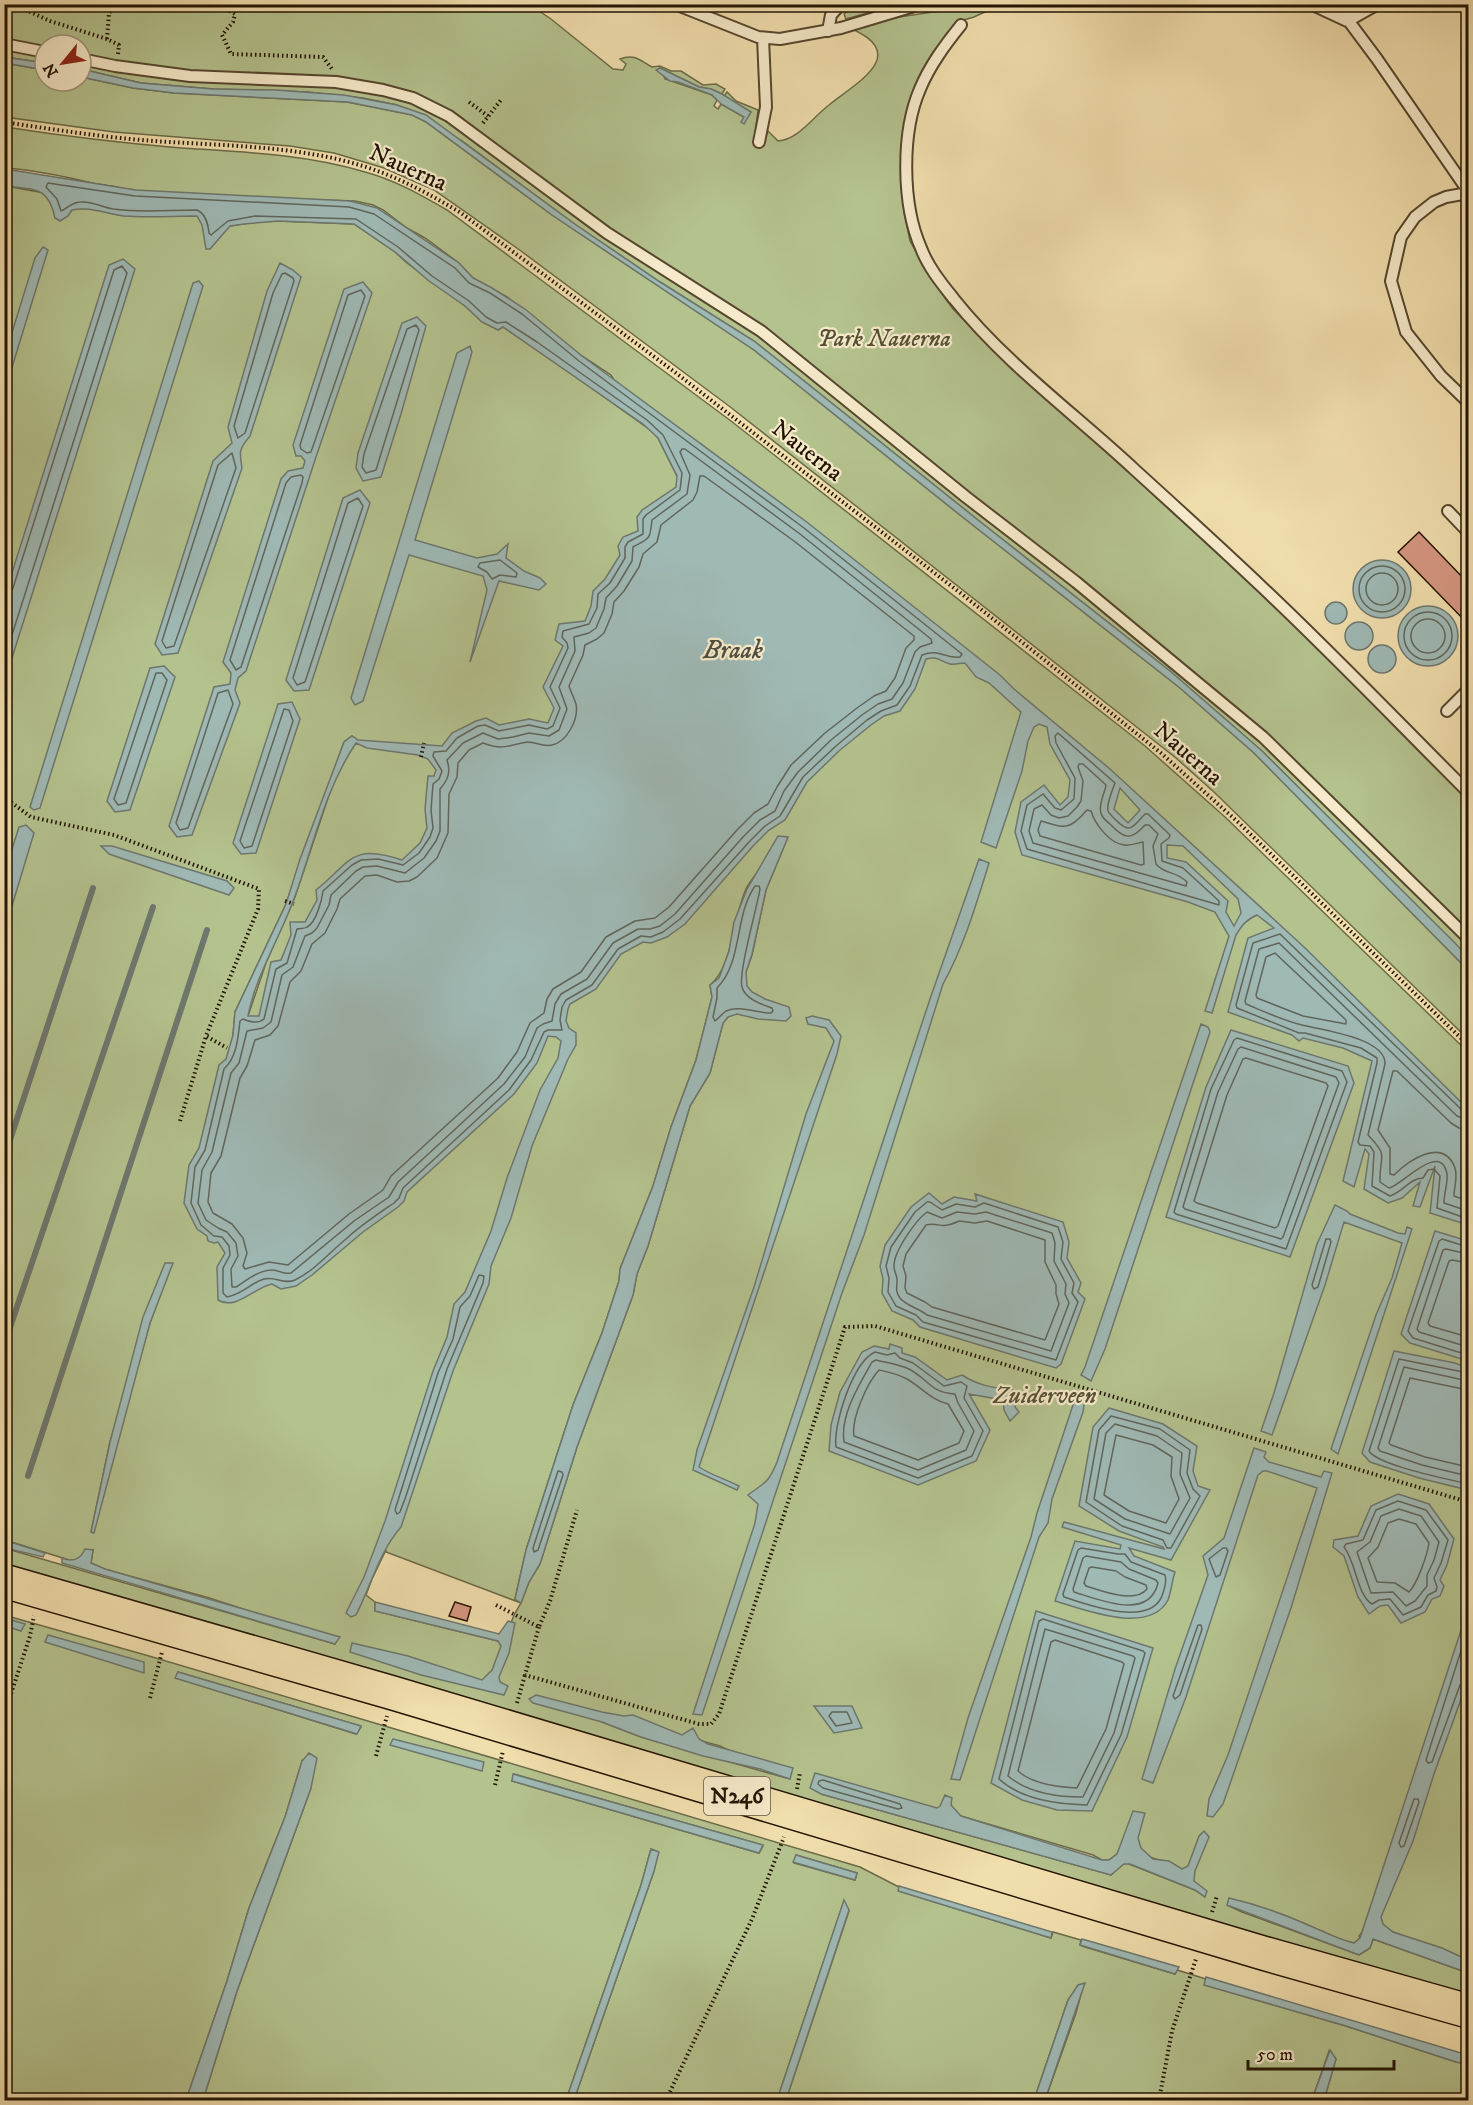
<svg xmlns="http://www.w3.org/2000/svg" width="1473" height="2105" font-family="'IM FELL DW Pica',serif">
<rect width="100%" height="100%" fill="#f1dead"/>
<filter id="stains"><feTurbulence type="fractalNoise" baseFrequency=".00333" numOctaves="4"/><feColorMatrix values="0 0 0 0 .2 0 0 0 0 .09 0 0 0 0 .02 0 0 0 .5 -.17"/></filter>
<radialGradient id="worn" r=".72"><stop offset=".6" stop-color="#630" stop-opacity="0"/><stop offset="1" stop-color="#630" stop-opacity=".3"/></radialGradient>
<path fill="#b4c28e" stroke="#6b6b48" stroke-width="1.5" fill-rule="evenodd" d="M 863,4 L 896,4 L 896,5 L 846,19 L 844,14 L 852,8 Z
M 5,5 L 530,5 L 551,19 L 613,69 L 623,70 L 626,64 L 620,59 C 634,53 641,61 652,67 L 660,66 L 671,71 L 681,71 L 703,85 L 716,84 L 725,89 L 722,94 L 711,89 L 699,87 L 660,68 L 665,79 L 712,95 L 717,100 L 714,106 L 718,109 L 721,104 L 744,117 L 751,112 L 724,96 L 727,92 L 736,101 L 758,110 L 754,143 L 762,146 L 768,131 L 778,141 C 798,140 813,117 829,105 C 856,83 910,55 852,29 L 899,17 L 953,9 L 969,5 L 1000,5 L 974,17 L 957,22 L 946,35 L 921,73 L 913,91 L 907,109 L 903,142 L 904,211 L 910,241 L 930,277 L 953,309 L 986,342 L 1229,564 L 1323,652 L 1468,797 L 1468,957 L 1262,751 L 1170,671 L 983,524 L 754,341 L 660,282 L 576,225 L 462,141 L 397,105 L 363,98 L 308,92 L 213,89 L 141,83 L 81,69 L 81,45 L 45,45 L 45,63 L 5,57 Z
M 4,63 L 45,70 L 45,81 L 81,81 L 81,77 L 133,88 L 174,93 L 347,102 L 413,115 L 426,122 L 552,215 L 754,350 L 960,515 L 1180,688 L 1254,753 L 1468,970 L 1468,1039 L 1215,793 L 1176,758 L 729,406 L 521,251 L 434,190 L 384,168 L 334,153 L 290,146 L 114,132 L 5,117 Z
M 5,127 C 63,136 122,143 181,148 C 242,152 306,154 365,172 C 395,180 421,195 447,210 L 731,421 L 1145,746 L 1225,817 L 1468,1052 L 1468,1962 L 1393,1932 L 1372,1920 L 1359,1936 L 1360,1938 L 1354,1943 L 1340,1940 L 1322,1931 L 1227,1905 L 1242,1912 L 1359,1955 L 1370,1948 L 1373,1939 L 1468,1973 L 1468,2001 L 5,1568 L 4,1548 L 335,1644 L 337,1639 L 206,1597 L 104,1569 L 91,1563 L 93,1550 L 76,1560 L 69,1560 L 5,1540 L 5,186 L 175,216 L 197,216 L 230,226 L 255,222 L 278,221 L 354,224 L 395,252 L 407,263 L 465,306 L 482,322 L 498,330 L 503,327 L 534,347 L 653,432 L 658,438 L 677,476 L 709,451 L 701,444 L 684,437 L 614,380 L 611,375 L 582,356 L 507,297 L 473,278 L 459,263 L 425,238 L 407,228 L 383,210 L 373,205 L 355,201 L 131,194 C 121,185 105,186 92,183 C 63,176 34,170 5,168 ZM 352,736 L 364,745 L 356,742 L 335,777 L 295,897 L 266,963 L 248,1016 L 233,1035 L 235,1012 L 286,904 L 344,742 ZM 788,837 L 766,890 L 752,955 L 746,972 L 728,1017 L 723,1023 L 710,1073 L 690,1106 L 648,1246 L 637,1274 L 633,1295 L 577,1447 L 540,1564 L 529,1582 L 521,1603 L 515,1599 L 526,1550 L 573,1405 L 602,1333 L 619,1281 L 620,1269 L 653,1186 L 671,1127 L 696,1060 L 712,997 L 710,985 C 734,966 732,916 747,887 C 758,869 774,853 788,837 ZM 165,1264 L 172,1264 L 150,1323 L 91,1532 L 110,1442 ZM 386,1550 L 386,1552 L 521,1603 L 514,1615 L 502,1646 L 498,1641 L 375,1611 L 375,1602 L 366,1595 L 372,1579 ZM 573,1706 L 720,1746 L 790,1779 L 641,1737 L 602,1722 ZM 821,1794 L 961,1816 L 1093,1855 L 1102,1860 L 1109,1860 L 1117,1854 L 1122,1844 C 1133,1849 1149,1859 1161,1860 L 1205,1897 L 1195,1890 L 1129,1864 L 1124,1863 L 1111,1875 Z
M 4,1615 L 149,1656 L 860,1867 L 899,1887 L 899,1891 L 1051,1938 L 1053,1932 L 1081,1940 L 1080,1945 L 1085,1947 L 1175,1974 L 1177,1970 L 1206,1979 L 1205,1985 L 1346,2026 L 1456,2062 L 1468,2064 L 1468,2100 L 1324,2100 L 1336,2059 L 1329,2051 L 1312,2100 L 1045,2100 L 1076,2013 L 1084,1983 L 1068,2000 L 1034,2100 L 786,2100 L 849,1911 L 844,1901 L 777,2100 L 574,2100 L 654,1871 L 658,1852 L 651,1849 L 641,1885 L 566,2100 L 203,2100 L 237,1991 L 311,1788 L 302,1761 L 285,1817 L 249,1908 L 227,1981 L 186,2100 L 5,2100 ZM 178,1672 L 360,1726 L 361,1727 L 356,1734 L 176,1678 ZM 514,1774 L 762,1845 L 763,1846 L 759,1853 L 512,1781 ZM 796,1855 L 857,1873 L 855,1880 L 794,1863 Z"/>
<path fill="#9fb9b5" stroke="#6d776e" stroke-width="1.5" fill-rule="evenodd" d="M 4,57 L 45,63 L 45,70 L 5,63 Z
M 660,68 L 699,87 L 711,89 L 722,94 L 751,112 L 744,124 L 741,122 L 744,117 L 721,104 L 712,95 L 678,82 L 670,81 L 656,70 Z
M 81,69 L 141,83 L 213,89 L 276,90 L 344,95 L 397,105 L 426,115 L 576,225 L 660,282 L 754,341 L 983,524 L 1170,671 L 1262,751 L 1454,942 L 1468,957 L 1468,970 L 1254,753 L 1180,688 L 960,515 L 754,350 L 552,215 L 426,122 L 412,115 L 348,102 L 174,93 L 133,88 L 81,77 Z
M 5,169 L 136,190 L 350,201 L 377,208 L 459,263 L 473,278 L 492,288 L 525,309 L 582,356 L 808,523 L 1000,675 L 1014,689 L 1110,769 L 1304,947 L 1468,1109 L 1468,1225 L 1430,1213 L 1435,1166 L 1420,1207 L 1413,1206 L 1420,1182 L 1402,1198 L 1388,1203 L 1364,1189 L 1369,1154 L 1365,1149 L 1354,1187 L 1343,1181 L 1372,1061 L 1343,1048 L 1303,1038 L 1299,1041 L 1292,1035 L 1228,1012 L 1248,938 L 1274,928 L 1257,915 C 1246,920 1242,925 1236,935 L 1212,1013 L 1205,1011 L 1229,936 L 1215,912 L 1188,902 L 1022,855 L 1015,832 L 1021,802 L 1044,785 L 1060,805 L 1068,797 L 1070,780 L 1050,744 L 1047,727 L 1039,724 L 1034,727 L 1028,741 L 1022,771 L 996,848 L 981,842 L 1021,712 L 989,683 L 976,677 L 965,663 C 961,663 954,665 950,664 C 939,661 939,656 926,659 L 915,689 L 900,711 L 884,716 L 871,725 L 840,750 L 807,782 L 785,820 L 769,830 L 753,846 L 685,924 L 667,937 L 651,943 L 643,942 L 621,954 L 596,989 L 570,1004 L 568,1009 L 566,1021 L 569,1028 L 576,1033 L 576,1045 L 568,1059 L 532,1146 L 511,1218 L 491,1266 L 489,1284 L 453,1371 L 401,1527 C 379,1552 371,1586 356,1615 L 351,1617 L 346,1613 L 364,1577 L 385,1521 L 433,1371 L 447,1337 L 454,1304 L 465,1292 L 491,1231 L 507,1178 L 540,1090 L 558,1058 L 561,1041 L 556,1037 L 548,1036 L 537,1063 L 514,1094 L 407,1192 L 404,1201 L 398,1207 L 363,1232 L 312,1275 L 296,1286 L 281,1289 L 272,1284 C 255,1287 236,1311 218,1300 L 217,1267 L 225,1253 L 218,1242 L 214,1243 L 208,1241 L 207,1236 L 197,1229 L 184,1203 L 189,1165 L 199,1148 L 219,1065 L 226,1059 L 233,1035 L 235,1012 L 286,904 L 300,859 L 344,742 L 352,736 L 358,740 L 442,746 L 452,733 L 476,721 L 486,718 L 499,725 L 529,719 L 548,723 L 554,708 L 543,687 L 563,646 L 555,640 L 559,624 L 585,621 L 591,606 L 593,591 L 605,579 L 620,555 L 618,546 L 623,537 L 638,531 L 637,517 L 642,510 L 676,487 L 677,476 L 658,438 L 643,424 L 503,327 L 498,330 L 482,322 L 465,306 L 429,281 L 395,252 L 354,224 L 278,221 L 244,224 L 230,226 L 210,249 L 206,249 L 202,225 L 197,216 C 173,216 148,218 124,216 C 106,214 90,206 72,210 L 68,216 L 60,221 L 55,218 C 48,185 34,190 5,186 ZM 356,743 L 367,748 L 418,755 L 428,759 L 436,770 L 434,776 L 428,776 L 425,809 L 427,828 L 420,843 L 402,860 C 351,843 352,861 316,890 L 317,900 L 305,922 L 290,922 L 291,935 L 281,960 L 271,962 L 259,1016 L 248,1016 C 256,974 281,936 295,896 C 314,844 325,789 356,743 ZM 1120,788 L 1140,810 L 1128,823 L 1114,809 ZM 1167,845 L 1183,846 L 1238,899 L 1241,913 L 1234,926 L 1226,912 L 1228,901 L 1186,862 L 1167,858 Z
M 43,247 L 48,250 L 5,390 L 5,355 L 35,258 Z
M 123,259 L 135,269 L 5,680 L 5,595 L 109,265 Z
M 280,263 L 293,270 L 301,277 L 250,436 C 239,449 239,451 242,468 L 178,653 L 162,655 L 155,644 L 213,461 L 232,443 L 228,427 L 267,291 Z
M 199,281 L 203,286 L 40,808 L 34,810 L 30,807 L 193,283 Z
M 363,282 L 372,293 L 317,454 L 246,671 L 238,678 L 235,690 L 240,703 L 192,835 L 177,837 L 169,826 L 214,687 L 230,684 L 231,673 L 223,662 L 281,479 L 288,471 L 303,468 L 305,461 L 301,456 L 296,456 L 293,445 L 344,289 Z
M 417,317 L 426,326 L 401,414 L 381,477 L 363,481 L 356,468 L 358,453 L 402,323 Z
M 470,346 L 472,352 L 470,359 L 415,540 L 477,558 L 497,554 L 508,544 L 506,558 L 524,571 L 540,578 L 546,584 L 539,590 L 499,581 L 470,662 L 487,590 L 483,576 L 409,555 L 363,701 L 355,705 L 351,698 L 457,353 Z
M 360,490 L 370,503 L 309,690 L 294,691 L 286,680 L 343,498 Z
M1353 589a29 29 0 1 1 58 0a29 29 0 1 1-58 0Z
M1325 613a11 11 0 1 1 22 0a11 11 0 1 1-22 0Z
M1398 636a30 30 0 1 1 60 0a30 30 0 1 1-60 0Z
M1345 636a14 14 0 1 1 28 0a14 14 0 1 1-28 0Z
M1368 659a14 14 0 1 1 28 0a14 14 0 1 1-28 0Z
M 164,666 L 175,677 L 130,810 L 115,812 L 107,801 L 150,668 Z
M 292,702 L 300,719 L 256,853 L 241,854 L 233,843 L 278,704 Z
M 26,825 L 34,833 L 5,929 L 5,871 L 19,827 Z
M 778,836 L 788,837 L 766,890 L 752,954 L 746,972 L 747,986 L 752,992 L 765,999 L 789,1007 L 791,1016 L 786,1021 L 758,1019 L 737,1014 L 728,1017 L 723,1023 L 710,1073 L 690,1106 L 648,1246 L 637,1274 L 633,1295 L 577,1447 L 540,1564 L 529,1582 L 521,1603 L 515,1599 L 526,1550 L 573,1405 L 602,1333 L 619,1281 L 620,1269 L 653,1186 L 671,1127 L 696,1060 L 712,997 L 710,985 L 719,978 L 729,951 L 734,922 L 747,889 Z
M 101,846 L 112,846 L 227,881 L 234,888 L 229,895 L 109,854 Z
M 979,859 L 989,863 C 976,905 964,946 943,984 L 864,1235 L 842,1293 L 702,1715 L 693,1714 L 755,1523 L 758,1504 L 748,1495 C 765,1482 768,1484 777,1462 L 930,999 Z
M 812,1016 L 829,1020 L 841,1036 L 837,1054 L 699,1467 C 711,1475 725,1479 739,1486 L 737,1490 L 693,1470 L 697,1450 L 754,1287 L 806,1114 L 834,1041 L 826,1028 L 808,1024 L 806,1018 Z
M 1201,1024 L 1208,1027 L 1210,1032 L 1105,1349 L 1091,1381 L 1081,1375 L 1085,1367 Z
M 1231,1030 L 1348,1066 L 1354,1083 L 1290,1257 L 1166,1217 L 1206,1087 Z
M 929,1193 L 942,1204 L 954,1197 L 977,1201 L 975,1194 L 1063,1222 L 1069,1242 L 1067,1258 L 1081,1283 L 1078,1292 L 1085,1299 L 1061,1364 L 1056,1368 L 920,1327 L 913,1320 L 892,1311 L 882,1293 L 883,1279 L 880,1266 L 885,1245 L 911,1207 Z
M 1335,1205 L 1347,1211 L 1350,1214 L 1398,1233 L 1405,1234 L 1407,1227 L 1412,1229 L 1338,1454 L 1331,1449 L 1376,1315 L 1392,1278 L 1402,1243 L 1344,1222 L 1325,1285 L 1272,1435 L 1261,1431 L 1274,1393 L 1317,1244 Z
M 1435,1231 L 1468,1241 L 1468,1361 L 1410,1343 L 1401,1334 Z
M 165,1263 L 173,1263 L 150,1323 L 94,1533 L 91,1532 L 110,1442 L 143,1317 Z
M 890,1344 L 902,1348 L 902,1353 L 915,1357 L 947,1380 L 962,1375 C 976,1384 995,1390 1011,1388 L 1018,1400 L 1015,1407 L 1019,1412 L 1010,1421 L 1004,1410 L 1003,1400 L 969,1394 L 990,1430 L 976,1461 L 918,1485 L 829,1451 L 831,1425 L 840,1392 L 862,1352 L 874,1346 L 889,1349 Z
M 1394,1351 L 1455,1363 L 1468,1368 L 1468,1490 L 1419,1478 L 1370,1462 L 1362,1453 Z
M 1076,1396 L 1085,1399 L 1083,1412 L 1052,1499 L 1048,1523 L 1039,1537 L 960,1780 L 951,1779 L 968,1718 L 1031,1537 L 1037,1513 Z
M 1109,1408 L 1163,1424 L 1197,1446 L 1193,1471 L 1198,1486 L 1210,1490 L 1171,1560 L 1129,1548 L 1134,1556 L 1175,1572 C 1172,1581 1171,1592 1168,1600 C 1149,1636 1083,1609 1055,1601 L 1075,1541 L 1120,1549 L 1121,1545 L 1062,1527 L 1064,1522 L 1164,1549 L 1163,1547 L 1119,1531 L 1079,1506 L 1093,1427 Z
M 1254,1448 L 1266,1452 L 1264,1457 L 1269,1462 L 1321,1477 L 1324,1471 L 1332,1473 L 1291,1608 L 1223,1804 L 1213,1817 L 1207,1816 L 1209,1799 L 1228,1755 L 1317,1488 L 1267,1471 L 1263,1471 L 1258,1475 L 1186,1697 L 1153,1783 L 1142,1779 L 1175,1669 L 1208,1575 L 1203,1556 L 1224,1538 Z
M 1398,1494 L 1429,1504 L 1454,1539 L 1447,1565 L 1440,1580 L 1444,1586 L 1440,1596 L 1432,1599 L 1425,1612 L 1401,1623 L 1388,1605 L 1380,1606 L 1369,1614 L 1358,1597 L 1344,1556 L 1333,1547 L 1334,1540 L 1358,1536 L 1371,1506 Z
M 4,1540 L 45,1553 L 43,1557 L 5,1548 Z
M 85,1549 L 93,1550 L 91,1563 L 105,1569 L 340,1637 L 335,1644 L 62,1563 L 62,1558 C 73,1562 80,1560 85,1549 Z
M 375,1602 L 499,1634 L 508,1621 L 515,1623 L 509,1653 L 499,1677 L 500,1682 L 508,1686 L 504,1695 L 421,1675 L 350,1652 L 352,1643 L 408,1656 L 482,1680 L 492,1670 L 501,1646 L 498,1641 L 375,1611 Z
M 1468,1609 L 1468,1680 L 1434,1774 L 1413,1841 L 1381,1917 L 1383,1924 L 1393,1932 L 1442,1948 L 1468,1960 L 1468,1973 L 1373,1939 L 1370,1948 L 1359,1955 L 1227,1905 L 1229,1898 C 1255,1904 1281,1913 1306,1924 C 1322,1931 1337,1939 1354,1943 L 1360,1938 Z
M 1036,1611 L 1153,1648 L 1127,1737 L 1092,1811 L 1057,1810 L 1022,1800 L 991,1783 Z
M 5,1618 L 25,1624 L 21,1631 L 5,1626 Z
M 48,1635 L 144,1662 L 144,1673 L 45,1642 Z
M 178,1672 L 361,1726 L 357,1734 L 175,1678 Z
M 536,1695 L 602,1712 L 624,1716 L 633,1715 L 682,1735 L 693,1728 L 699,1739 L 708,1744 L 793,1768 L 790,1779 L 760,1769 L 703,1756 L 641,1737 L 602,1722 L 533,1703 L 529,1699 Z
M 814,1706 L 852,1706 L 862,1728 L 834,1733 Z
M 393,1739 L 484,1762 L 482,1771 L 390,1745 Z
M 309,1753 L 317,1758 L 311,1788 L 237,1991 L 203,2100 L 186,2100 L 227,1981 L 249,1908 L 285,1817 L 302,1761 Z
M 815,1773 L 937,1808 L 940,1806 L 945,1795 L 952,1798 L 951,1805 L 961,1816 L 1102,1860 L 1109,1860 L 1117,1854 L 1133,1811 L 1145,1813 L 1138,1838 L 1141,1848 L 1153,1859 L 1169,1861 L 1182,1869 L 1188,1866 L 1199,1836 L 1204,1831 L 1209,1837 L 1195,1871 L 1194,1881 L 1207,1891 L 1205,1897 L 1195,1890 L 1130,1864 L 1124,1864 L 1111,1875 L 821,1794 L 810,1788 Z
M 513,1774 L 763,1845 L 759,1853 L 512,1781 Z
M 651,1849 L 659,1852 L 654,1871 L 574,2100 L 566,2100 L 641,1885 Z
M 796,1855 L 857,1873 L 855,1880 L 793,1862 Z
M 899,1886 L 1052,1932 L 1051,1938 L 898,1891 Z
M 844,1900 L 849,1910 L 786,2100 L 777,2100 Z
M 1082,1939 L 1179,1967 L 1175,1974 L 1080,1945 Z
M 1206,1977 L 1468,2055 L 1468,2064 L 1456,2062 L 1346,2026 L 1204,1985 Z
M 1085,1983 L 1045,2100 L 1034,2100 L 1068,2000 L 1078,1985 Z
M 1330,2050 L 1336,2059 L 1324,2100 L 1312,2100 Z"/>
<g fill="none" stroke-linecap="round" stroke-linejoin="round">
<path stroke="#60665c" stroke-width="1.5" d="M 48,183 L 135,196 L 349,207 L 374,214 L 455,268 L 469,283 L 490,293 L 522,314 L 579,361 L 804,528 L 962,654 L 960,657 C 945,659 940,648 922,655 L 910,686 L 897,705 L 881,711 L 867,720 L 836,746 L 803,777 L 780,816 L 765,826 L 749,842 L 680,919 L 663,932 L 651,937 L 641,936 L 618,949 L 592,985 L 566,1000 L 562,1007 L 560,1020 L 562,1030 L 548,1030 L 544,1032 L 531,1060 L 509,1090 L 403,1188 L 399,1198 L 394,1203 C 378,1214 361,1225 346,1239 C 330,1252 314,1271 295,1280 C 283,1285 276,1276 264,1279 C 250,1283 244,1294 227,1297 L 223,1293 L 223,1268 L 230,1255 L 229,1246 L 222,1237 L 214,1236 L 201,1225 L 191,1203 L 195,1167 L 205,1150 L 224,1069 C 237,1057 238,1038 240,1021 L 243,1019 C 249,1022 258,1024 264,1019 L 276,969 L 287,963 L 297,929 C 301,928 304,929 307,927 C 316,923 322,900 323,891 L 352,865 L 361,860 L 378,859 L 403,865 L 419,853 L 430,837 L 433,828 L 431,810 L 433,784 L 439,779 L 442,771 L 433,756 L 434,752 L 446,751 L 457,738 L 478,726 L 485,725 L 499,731 L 529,725 L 547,729 L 553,726 L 560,708 L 550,687 L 568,648 L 567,643 L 562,637 L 563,631 L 589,624 L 597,608 L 598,594 L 610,583 L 625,558 L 625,547 L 628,542 L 643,534 L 643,519 L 646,515 L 680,490 L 682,473 L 663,435 L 647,420 L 537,342 L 506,322 L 497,323 L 486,317 L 469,301 L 432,276 L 398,247 L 356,219 L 255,216 L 228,221 L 211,235 L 209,233 C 208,224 206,214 197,210 C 169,210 140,213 113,209 C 102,207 92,201 81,202 C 72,202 68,208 61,211 L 57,199 L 46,187 Z
M 285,273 L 293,278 L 294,281 L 245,433 L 238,438 L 234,426 L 273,293 L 282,274 Z
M 361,290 L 365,296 L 311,452 L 307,453 L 301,449 L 300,445 L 348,295 Z
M 416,325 L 419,330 L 376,470 L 366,473 L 362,467 L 364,454 L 407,329 Z
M 685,449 L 800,534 L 931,639 L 932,643 L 920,647 L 915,652 L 903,683 L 892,699 L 878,704 L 862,715 L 831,740 L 798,772 L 784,791 L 775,811 L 760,820 L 743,837 L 675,914 L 660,926 L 650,929 L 638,929 L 613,943 L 587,979 L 561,994 L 555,1004 L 552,1021 L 543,1024 L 537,1028 L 525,1057 L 504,1084 L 398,1182 L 389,1197 L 354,1221 L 291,1273 C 283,1275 280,1270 272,1270 C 259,1270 247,1280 236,1287 L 232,1287 L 231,1269 L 238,1256 L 236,1243 L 227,1232 L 218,1228 L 206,1220 L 198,1203 L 202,1170 L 212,1152 L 231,1073 L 239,1063 L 247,1031 L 263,1028 L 271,1022 L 282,975 L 293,967 L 305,936 L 312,933 L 317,928 L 329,905 L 331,895 L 356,871 L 363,867 L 377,866 L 405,873 L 424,858 L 436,841 L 440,831 L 440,789 C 448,780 451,772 447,760 L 463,743 L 483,733 L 498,739 L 513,737 L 529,733 L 549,736 L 559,730 L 567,709 L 559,687 L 575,651 L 574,637 L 589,633 L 596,628 L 604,609 L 606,598 L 617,586 L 632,561 L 633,547 C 650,538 650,540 652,520 L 687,494 L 690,475 L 680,452 L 682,449 Z
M 232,453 L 236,468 L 174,646 L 166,648 L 162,641 L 218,465 Z
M 301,475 L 303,477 L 302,483 L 241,667 L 236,670 L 230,660 L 286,483 L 291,477 Z
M 700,476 L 704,476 L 794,541 L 914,636 L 914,640 L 906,648 L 895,678 L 886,691 L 874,696 L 857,708 L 825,733 L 791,765 L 777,787 L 768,804 L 754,813 L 737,830 L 669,907 L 655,918 L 635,921 L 606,937 L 581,972 L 553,989 L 547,999 L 544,1013 L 530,1023 L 517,1052 L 498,1078 L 391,1176 L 383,1190 L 349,1214 L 288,1265 L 269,1262 L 245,1269 L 243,1266 L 247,1253 L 243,1238 L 232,1224 L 213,1213 L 208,1202 L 211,1173 L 221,1156 L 240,1078 L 247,1066 L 255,1040 L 270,1035 L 278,1026 L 290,982 L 301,971 L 312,944 L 325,933 L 337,909 L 340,899 L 365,876 L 377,875 L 397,882 L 409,881 L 417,877 L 437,858 L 448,833 L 449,794 L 457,777 L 458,763 L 469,750 L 483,743 C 504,751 508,745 528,742 C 536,742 543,747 552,745 C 567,742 579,719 576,704 C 574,698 571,692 569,686 L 583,655 L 585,645 L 597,639 L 604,633 L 612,614 L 614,602 L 624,591 L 639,567 L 643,554 L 657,542 L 661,525 L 693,500 L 697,492 Z
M 358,498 L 363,506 L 305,682 L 297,685 L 293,678 L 348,503 Z
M 500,560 L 517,573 L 516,577 L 500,575 L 492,579 L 487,572 L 478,567 L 480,563 Z
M1359 589a23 23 0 1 1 46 0a23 23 0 1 1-46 0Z
M1366 589a16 16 0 1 1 32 0a16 16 0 1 1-32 0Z
M 4,593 L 10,592 L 13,588 L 114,270 L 122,266 L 127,273 L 4,660
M1404 636a24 24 0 1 1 48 0a24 24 0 1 1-48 0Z
M1411 636a17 17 0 1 1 34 0a17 17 0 1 1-34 0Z
M 156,673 L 162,673 L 167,680 L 126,803 L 118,805 L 114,799 Z
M 228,690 L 233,704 L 188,828 L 180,830 L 176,823 L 218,693 Z
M 284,709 L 289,710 L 293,721 L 252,846 L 244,848 L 240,841 Z
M 1058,733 L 1115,783 C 1113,789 1106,804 1108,811 C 1110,815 1115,819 1118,822 C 1131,835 1135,824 1145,814 L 1148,814 L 1170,835 L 1169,838 L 1161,844 L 1162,861 L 1183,868 L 1219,901 L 1219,905 L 1027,849 L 1021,831 L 1027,805 L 1043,794 L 1055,808 L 1061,810 L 1074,799 L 1075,778 L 1056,743 L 1055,736 Z
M 1079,764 L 1083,764 L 1106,785 C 1105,793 1098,804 1101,813 C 1102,818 1106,821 1110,824 C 1124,839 1131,841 1145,825 L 1149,825 L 1158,834 L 1153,846 L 1156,864 C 1165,875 1175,870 1187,882 L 1186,886 L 1033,843 L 1029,831 L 1034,809 L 1042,805 L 1051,815 L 1059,818 L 1068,816 L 1077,807 L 1081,801 L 1083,781 L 1078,767 Z
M 1087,810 L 1091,811 C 1095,824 1109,843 1124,845 C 1131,846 1137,843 1143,842 L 1144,864 L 1141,865 L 1040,836 L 1038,830 L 1041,821 C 1065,828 1069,831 1087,810 Z
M 755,886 L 759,886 L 760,889 C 757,908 738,973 742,987 C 745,999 761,1004 772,1008 L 773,1011 L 771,1013 C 757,1013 739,1005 726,1011 C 722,1014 719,1018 715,1021 L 713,1017 L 717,998 L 717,988 C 743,962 734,916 755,886 Z
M 1275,953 L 1346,1020 L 1346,1024 L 1303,1016 L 1257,998 L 1256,995 L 1266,957 Z
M 1237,1038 L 1342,1071 L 1347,1082 L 1286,1249 L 1176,1214 L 1174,1212 L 1211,1089 L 1234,1040 Z
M 1241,1047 L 1336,1077 L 1339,1083 L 1283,1237 L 1281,1239 L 1185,1209 L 1183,1207 L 1218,1092 L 1238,1049 Z
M 1246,1058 L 1326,1083 L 1328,1086 L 1278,1226 L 1275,1228 L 1197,1203 L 1194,1201 L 1227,1095 L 1243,1059 Z
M 1468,1112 L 1462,1110 L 1280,934 L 1253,943 L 1236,1005 L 1237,1008 L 1299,1033 L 1305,1033 L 1361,1048 L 1377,1058 L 1377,1063 L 1358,1142 L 1360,1145 L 1370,1146 L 1374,1152 L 1372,1186 L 1390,1196 C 1403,1192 1410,1178 1423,1178 L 1428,1170 L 1434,1169 L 1440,1176 L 1437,1208 L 1468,1219
M 1468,1120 L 1457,1116 L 1279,943 L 1259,949 L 1245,1001 L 1246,1004 C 1263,1011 1284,1021 1302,1025 C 1322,1030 1386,1038 1385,1064 L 1368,1135 C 1390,1158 1379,1154 1380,1182 L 1389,1188 C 1401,1186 1441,1140 1447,1174 C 1448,1183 1444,1193 1444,1203 L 1468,1211
M 1468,1129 L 1459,1128 L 1451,1123 L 1397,1071 L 1393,1071 L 1378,1130 L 1390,1148 L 1390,1174 L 1394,1175 C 1408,1161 1443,1136 1455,1168 C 1458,1177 1454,1187 1454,1196 L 1468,1201
M 927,1202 L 930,1202 L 942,1210 L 956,1204 L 975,1207 L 984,1203 L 1058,1227 L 1063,1242 L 1061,1259 L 1074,1283 L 1072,1293 L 1078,1302 L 1056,1360 L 923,1322 L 916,1315 L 896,1306 L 888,1292 L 889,1278 L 886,1266 L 891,1247 L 915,1212 Z
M 927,1212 L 942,1218 L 957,1212 L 975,1214 L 986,1212 L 1052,1233 L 1055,1243 L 1054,1261 L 1066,1284 L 1065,1294 L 1069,1303 L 1051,1351 L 927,1315 C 919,1308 906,1306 900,1298 C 895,1291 897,1288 897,1280 C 897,1275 894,1271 894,1267 C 893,1252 916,1220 927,1212 Z
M 959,1221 L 975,1223 L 987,1221 L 1045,1240 L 1045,1262 L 1056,1285 L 1056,1294 L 1059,1304 L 1045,1340 L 932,1307 L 925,1302 L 907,1293 L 905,1288 L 906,1276 L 903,1266 L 906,1254 L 926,1225 C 940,1222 940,1230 959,1221 Z
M 1326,1239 L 1330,1239 L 1331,1242 L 1318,1287 L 1314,1289 L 1312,1285 Z
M 1468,1247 L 1442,1239 L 1439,1241 L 1408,1331 L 1413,1338 L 1468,1355
M 1468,1254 L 1446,1249 L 1443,1250 L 1417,1329 L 1419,1332 L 1468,1347
M 1468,1263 L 1452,1260 L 1449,1261 L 1428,1323 L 1430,1326 L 1468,1337
M 479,1275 L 484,1276 L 483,1283 L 447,1369 L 406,1496 L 400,1512 L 397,1514 L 395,1510 L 438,1373 L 453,1339 L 460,1307 L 470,1296 Z
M 875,1352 L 887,1355 L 895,1353 L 900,1358 L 913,1363 L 944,1386 L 961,1382 L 967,1386 L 964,1398 L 983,1431 L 972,1456 L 918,1478 L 836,1447 C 833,1424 853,1362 875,1352 Z
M 876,1360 C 887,1363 898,1364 909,1369 C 928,1379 931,1393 955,1394 L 958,1403 L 974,1431 L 966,1450 L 918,1470 L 844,1442 C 840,1415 859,1385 872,1362 Z
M 879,1370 C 888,1372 898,1374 907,1379 C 921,1387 931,1400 948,1404 L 964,1431 L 959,1443 L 918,1460 L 854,1436 C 851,1419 867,1383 879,1370 Z
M 1468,1373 L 1399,1359 L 1369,1451 C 1379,1466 1449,1479 1468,1484
M 1468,1381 L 1404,1367 L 1378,1448 L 1380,1451 L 1422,1465 L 1468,1476
M 1468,1390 L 1410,1378 L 1389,1443 L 1391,1445 L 1425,1457 L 1468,1467
M 1111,1416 L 1160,1429 L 1190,1450 L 1187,1473 L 1193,1489 L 1200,1496 L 1171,1548 L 1167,1548 L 1163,1540 L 1122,1526 L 1086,1502 L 1099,1430 Z
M 1115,1424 L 1157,1436 L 1182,1453 L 1180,1474 L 1190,1498 L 1170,1534 L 1125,1519 L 1094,1499 L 1106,1433 Z
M 1116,1435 L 1153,1445 L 1172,1457 L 1171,1476 L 1179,1499 L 1166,1523 L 1129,1511 L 1104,1495 Z
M 558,1471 L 562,1472 L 563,1475 L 538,1550 L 534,1552 L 533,1548 Z
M 1398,1501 L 1426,1510 L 1448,1540 L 1441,1563 L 1434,1578 L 1437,1587 L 1436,1591 L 1428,1595 L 1421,1607 L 1403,1615 L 1390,1599 L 1379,1600 L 1372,1604 C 1357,1595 1356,1562 1344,1547 L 1346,1544 L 1363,1540 L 1376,1510 Z
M 1399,1509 L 1421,1516 L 1439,1542 L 1434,1560 L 1427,1575 L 1427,1586 L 1415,1601 L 1406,1606 L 1393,1592 L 1371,1593 L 1357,1552 L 1370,1542 L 1381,1516 Z
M 1399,1519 L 1416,1524 L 1429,1543 C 1427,1556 1417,1584 1409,1592 L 1395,1583 L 1377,1582 L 1368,1558 L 1378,1547 L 1388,1523 Z
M 1081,1548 L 1118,1554 L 1125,1554 L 1131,1562 L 1165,1575 C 1167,1581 1165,1587 1163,1593 C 1153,1629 1088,1605 1064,1597 L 1063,1594 L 1078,1550 Z
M 1223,1548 L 1226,1548 L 1228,1551 L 1220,1575 L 1216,1577 L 1209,1559 Z
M 1086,1556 L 1121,1562 L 1129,1569 L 1156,1580 L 1158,1583 C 1149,1621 1100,1600 1074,1592 L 1073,1589 L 1083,1558 Z
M 1092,1567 L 1116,1571 L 1125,1577 L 1146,1585 L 1147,1589 C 1135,1604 1102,1591 1086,1586 L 1084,1583 L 1089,1568 Z
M 1043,1619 L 1143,1651 L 1145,1653 L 1121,1735 L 1087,1805 C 1057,1804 1022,1800 999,1779 L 1039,1621 Z
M 1198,1625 L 1201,1625 L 1202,1629 L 1180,1695 L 1175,1699 L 1173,1696 Z
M 1045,1629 L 1133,1656 L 1135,1658 L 1114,1733 L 1083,1797 C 1057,1797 1027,1792 1008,1776 Z
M 1468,1629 L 1426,1760 L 1428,1763 L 1432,1762 L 1460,1685 L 1468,1681
M 1055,1640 L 1122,1662 L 1124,1664 L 1106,1729 L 1077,1788 C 1058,1787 1032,1784 1018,1771 L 1051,1642 Z
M 832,1712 L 847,1712 L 852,1723 L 836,1726 L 829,1716 Z
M 823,1780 L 900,1804 L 902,1808 L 898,1809 L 823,1788 L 818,1784 L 819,1781 Z
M 1414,1799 L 1418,1799 L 1419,1802 L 1404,1846 L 1401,1847 L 1399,1843 Z"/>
<path stroke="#6d776e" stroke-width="6" d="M 4,1158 L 93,888
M 4,1345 L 153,907
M 28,1476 L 207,930"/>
</g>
<path fill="#d69782" stroke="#221403" stroke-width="1.5" d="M 1419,532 L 1468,583 L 1468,624 L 1398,552 Z
M 455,1602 L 471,1607 L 467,1621 L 449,1616 Z"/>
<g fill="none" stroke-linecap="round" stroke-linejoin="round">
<g stroke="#56462e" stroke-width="14">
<path id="service" d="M 675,4 L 758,37 L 780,39 L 841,28 L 921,4
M 1315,4 L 1317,7 L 1347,21
M 1336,4 L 1377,59 L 1468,191
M 1348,21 L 1378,4
M 1348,21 L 1349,4
M 961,25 C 945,45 930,65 920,89 C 901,133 902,205 921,248 C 928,267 942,284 954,299 C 1006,364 1075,414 1135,470 C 1178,509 1221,548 1263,588 C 1333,654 1400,724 1468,792
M 828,31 L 831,15 L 841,4
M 4,44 L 45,52
M 81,59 L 115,66 L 190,76 L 336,82 L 383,90 L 413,98 L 449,116 L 607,233 L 761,331 L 966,497 L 1076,582 L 1263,737 L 1468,938
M 759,142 L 766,107 L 763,38
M 1468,193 L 1446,197 L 1434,202 L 1415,217 L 1401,237 L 1391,281 L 1406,332 L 1441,376 L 1468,402
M 1448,511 L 1468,532
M 1447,711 L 1468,690"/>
</g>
<g stroke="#221403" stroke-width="36">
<path id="primary" d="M 4,1581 L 393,1693 L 1263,1953 L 1468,2011"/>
</g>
<path stroke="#221403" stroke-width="4" stroke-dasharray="1.5 3" stroke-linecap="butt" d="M 13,4 L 50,21 L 107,39 L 119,45 L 118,54
M 218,4 L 235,14 L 233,22 L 222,35 L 231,54 L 323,57 L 332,69
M 107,39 L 109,13 L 115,7 L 130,4
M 469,102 L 488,116
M 4,122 C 50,129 95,136 141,140 C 214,146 292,144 363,166 C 398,177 430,194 461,213 L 676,373 L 963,595 L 1161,753 L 1239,823 L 1468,1045
M 483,123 L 501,100
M 421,757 L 424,743
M 4,797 L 31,817 L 114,835 L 259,889 L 258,909 L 206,1036
M 285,901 L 294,904
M 180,1121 L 206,1036 L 227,1048
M 496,1605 L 539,1627 L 550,1601 L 577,1510
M 539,1627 L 525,1675 L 699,1724 L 711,1724 L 719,1714 L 845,1327 L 875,1326 L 1468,1502
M 150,1698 L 162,1652
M 517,1703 L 525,1675
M 4,1715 L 30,1636 L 34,1616
M 376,1756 L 387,1716
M 495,1785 L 503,1751
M 797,1789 L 800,1772
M 1212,1912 L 1217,1896
M 666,2100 L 752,1919 L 784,1837
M 1159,2100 L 1172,2031 L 1196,1959"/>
<use href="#service" stroke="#f6eaca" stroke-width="10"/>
<use href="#primary" stroke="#f1dead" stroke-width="33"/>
</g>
<g text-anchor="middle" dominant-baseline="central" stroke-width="4.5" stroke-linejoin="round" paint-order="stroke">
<rect fill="#f6eaca" stroke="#62543f" stroke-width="1.5" x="704" y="1777" width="66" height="38" rx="4.5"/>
<g font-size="22" font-weight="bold" fill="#221403">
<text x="737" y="1796">N246</text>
</g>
<g font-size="24" fill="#221403" stroke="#f6eaca">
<text transform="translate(408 168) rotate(24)">Nauerna</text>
<text transform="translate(807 451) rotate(38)">Nauerna</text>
<text transform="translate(1188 754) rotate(41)">Nauerna</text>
</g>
<g font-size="24" font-style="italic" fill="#555134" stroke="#f6eaca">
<text x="884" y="339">Park Nauerna</text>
<text x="1045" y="1396">Zuiderveen</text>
</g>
<g font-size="26" font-style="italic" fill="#4e4e41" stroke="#f6eaca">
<text x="733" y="650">Braak</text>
</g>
</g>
<rect width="1473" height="2105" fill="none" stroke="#f1dead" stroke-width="24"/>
<rect x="6" y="6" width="1461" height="2093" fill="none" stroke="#221403" stroke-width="3"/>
<rect x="12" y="12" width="1449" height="2081" fill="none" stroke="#221403" stroke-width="1.5"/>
<g transform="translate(63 63) rotate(240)"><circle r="28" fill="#f6eaca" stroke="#a1947a" stroke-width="1.5"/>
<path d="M0-4.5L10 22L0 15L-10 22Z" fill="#8f2418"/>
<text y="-9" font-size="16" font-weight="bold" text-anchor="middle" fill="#221403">N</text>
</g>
<path d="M1248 2060v9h146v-9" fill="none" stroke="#221403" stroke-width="3"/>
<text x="1257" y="2060" font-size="18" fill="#221403" stroke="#f6eaca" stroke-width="4.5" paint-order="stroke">50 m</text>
<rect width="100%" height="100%" filter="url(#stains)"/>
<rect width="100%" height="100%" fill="url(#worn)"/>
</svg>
